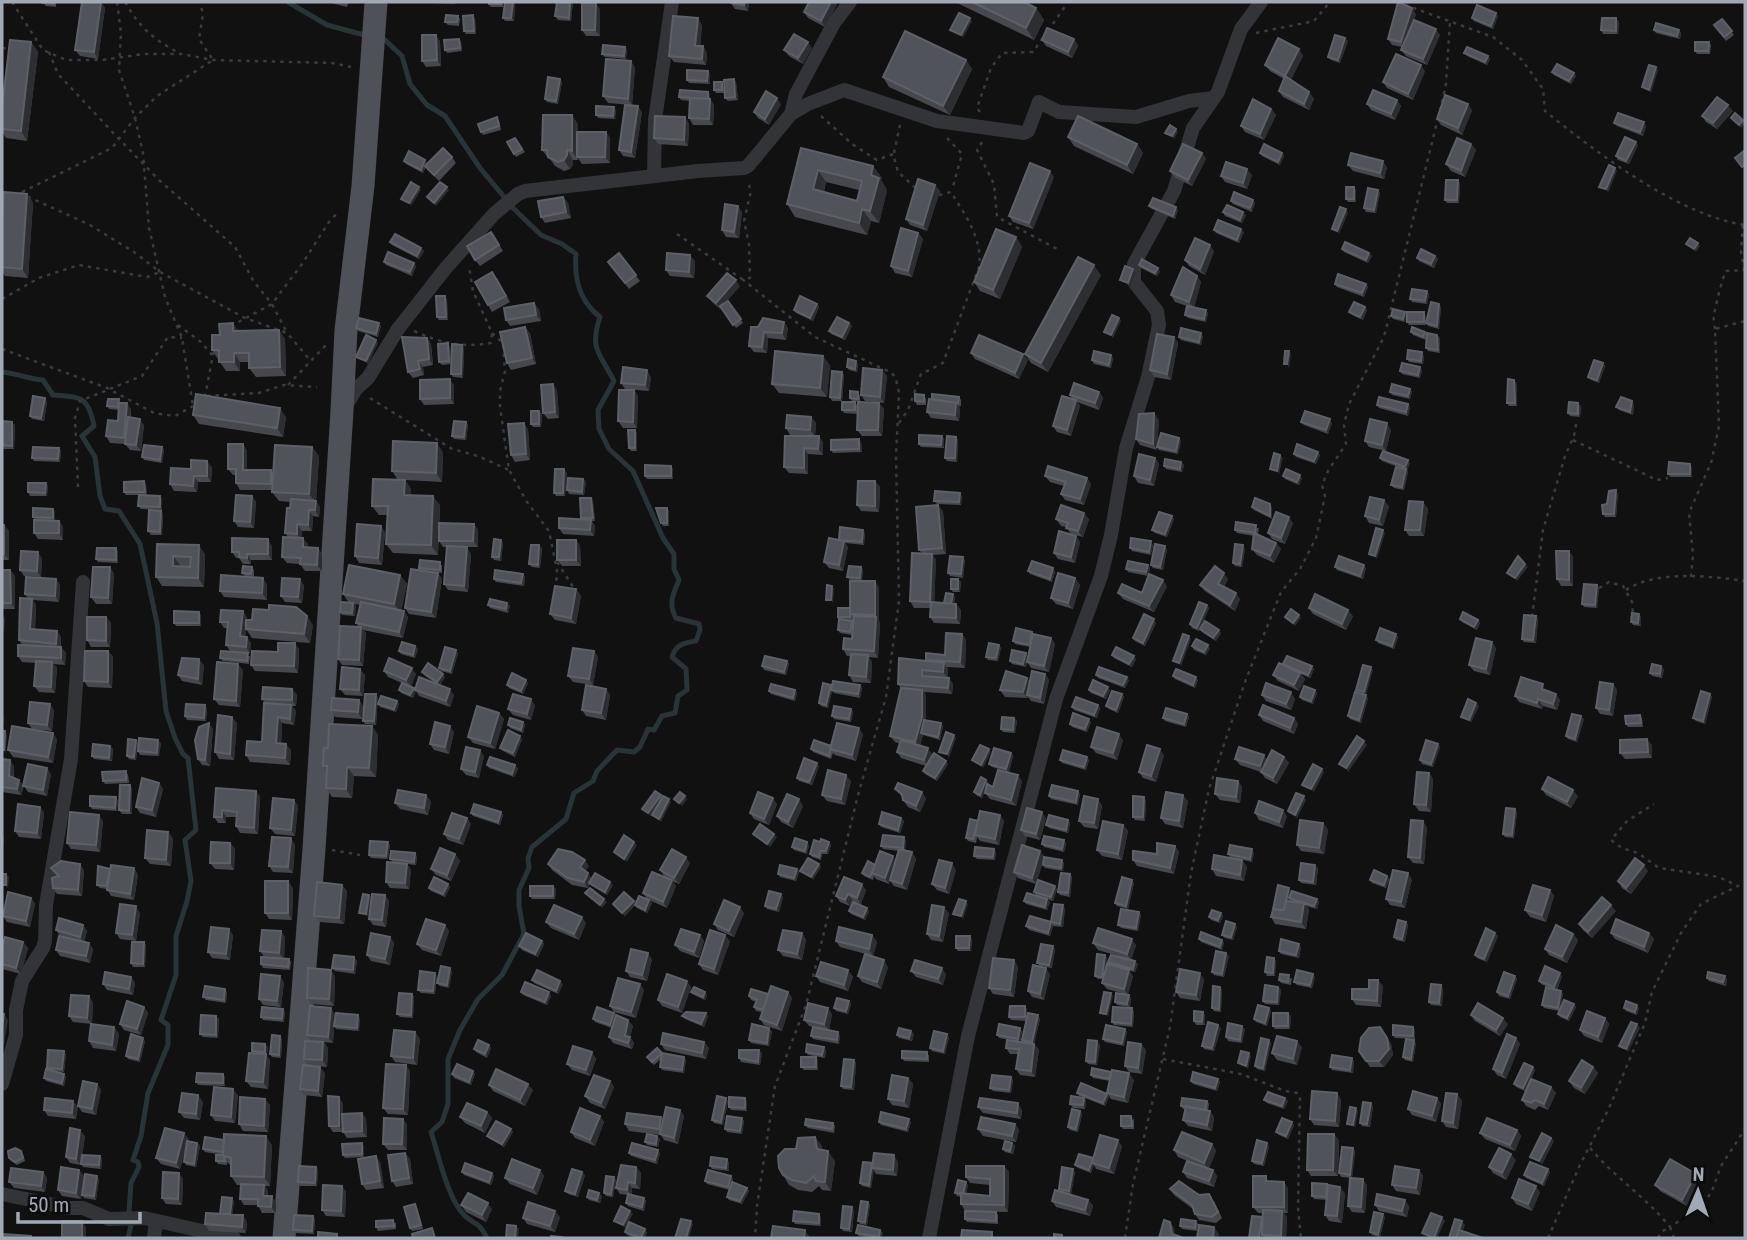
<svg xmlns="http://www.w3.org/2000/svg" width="1747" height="1240" font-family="'Roboto Condensed',sans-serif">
<rect width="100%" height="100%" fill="#111112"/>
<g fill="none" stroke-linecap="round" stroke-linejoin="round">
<path stroke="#293438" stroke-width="5" d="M 288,2 L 327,25 L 368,36
M 378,38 L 385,40 L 402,56 L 410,84 L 427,105 L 445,116 L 480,168 L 505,198
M 2,372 C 16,373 28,379 43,380 L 53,395 C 81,397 88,396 94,426 L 82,436 L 95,457 L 100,496 L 105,509 L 119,511 L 140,544 L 157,623 L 166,711 L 175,738 L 183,754 L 188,758 L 196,830 L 185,840 L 191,881 L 187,901 L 176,936 L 176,975 L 161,1020 L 168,1025 L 168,1045 L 148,1093 L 141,1136 L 133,1160 L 138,1162 L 139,1167 L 131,1183 L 129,1212
M 128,1238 L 131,1225
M 487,1238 C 478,1220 475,1226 464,1215 C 447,1197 439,1156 431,1132 L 442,1122 L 448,1104 L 448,1059 L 460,1030 L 478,999 L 502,975 L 524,934 L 519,906 L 519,890 L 529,868 L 528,858 L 532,847 L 566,819 L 574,793 L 593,781 L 597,771 L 617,750 L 634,752 L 640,747 L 648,729 L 654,730 L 662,716 L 675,713 L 678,696 L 687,690 L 686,669 L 672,657 C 676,644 684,643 696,641 L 700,630 L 699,624 L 676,618 C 668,604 673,594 679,580 L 674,569 L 674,554 L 663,538 L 633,471 L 609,449 L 599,429 L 598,410 L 614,381 C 600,353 589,350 600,317 C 579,301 574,279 576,254 L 562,244 L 541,235 L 513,208"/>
<path stroke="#383b3f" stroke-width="2.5" stroke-dasharray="3.5 5" stroke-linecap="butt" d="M 12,2 L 43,50 L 66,60 L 103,60 L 143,54 L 182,54 L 213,60 L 332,63 L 351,67
M 117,2 L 121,33 L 119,70 L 135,118 L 143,153 L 149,228 L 165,297 L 182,338 L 193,406
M 125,2 C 140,28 152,38 179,53
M 1397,2 L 1493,37 L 1522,60 L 1543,89 L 1545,111 C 1597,153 1678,215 1745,225
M 1048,31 L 1068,2
M 1256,33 L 1314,21 L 1330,2
M 2,48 L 9,49
M 49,52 L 58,74 L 119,139 L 159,180 L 235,247 L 254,282 L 272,304 L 287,333
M 1440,111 L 1446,84 L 1450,21
M 980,112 L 977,108 L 991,68 L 1002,53 L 1033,52 L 1044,36
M 821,116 L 852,144 L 877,160 L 893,154 L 898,172 L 918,190
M 947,138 L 962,154 L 952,190
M 982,142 L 977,150 L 994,184 L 997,217 L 1059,250
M 894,153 L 900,125
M 22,192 L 112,148 L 135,118 L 157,96 L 213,60 L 199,39 L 203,14 L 200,2
M 20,193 L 90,225 L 134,252 L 160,272 L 245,318 L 287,333 L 310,360
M 1743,225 L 1741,251 L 1745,273
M 677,234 L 742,279 L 750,278 L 749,244 L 744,221 L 751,191 L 748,182
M 742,279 L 815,337 L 892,373 L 896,379 L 899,393 L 896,456 L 899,601 L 886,697 L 858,795 L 806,1005 L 775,1086 L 757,1206 L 755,1238
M 2,299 L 39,278 L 79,265 L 147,277 L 160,272
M 178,325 L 201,342 L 212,355
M 231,326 L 272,304 L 302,264 L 329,222 L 339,211
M 1715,329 C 1715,328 1713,318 1714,317 C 1714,310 1723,276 1726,271 L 1745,270
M 414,331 C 441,343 461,348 491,343 L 492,333 L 473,291 L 469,266
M 492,333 L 503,343 L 505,371 L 500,391 L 500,407 L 509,470 L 527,502 L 549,531 L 557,570 L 556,587
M 2,349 L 107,388 L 154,413 L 175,416 L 193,406
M 288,385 L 326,345
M 207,396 L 259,393 L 284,385 L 317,387
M 205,397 L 214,349
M 370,398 L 452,449 L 478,456 L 509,470
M 899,423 L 908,410 L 921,374 L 943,363 L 979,267 C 983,239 965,215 951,192 L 935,196
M 1573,440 L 1657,480 L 1668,478
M 78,487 L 75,418 L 80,401 L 142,376 L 168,337 L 182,338
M 557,562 L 575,590
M 1691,577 L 1693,555 L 1689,513 L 1711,463 L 1719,426 L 1715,329 L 1745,321
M 1599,588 L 1609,582 L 1623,586 L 1632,602 L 1633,614
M 1626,590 C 1655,570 1711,576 1745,581
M 1532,617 L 1543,530 L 1565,456 L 1574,436 L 1577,419
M 332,850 L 360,855
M 1163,1059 L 1241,1074 L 1285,1091 L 1298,1093 L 1300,1097 L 1298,1208 L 1301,1238
M 1590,1148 C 1614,1177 1646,1197 1670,1227 L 1703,1205 L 1712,1191 L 1721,1166 L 1745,1129
M 1125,1238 L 1133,1184 L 1170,1027 L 1191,873 L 1209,789 L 1245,682 L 1281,592 L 1300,569 L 1316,538 L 1325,496 L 1322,485 L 1328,471 L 1346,444 L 1344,425 L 1349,404 L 1384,337 L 1438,118
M 1548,1238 L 1579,1167 L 1609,1108 L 1645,1023 L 1652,992 L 1681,933 L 1701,904 L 1738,886 L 1719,877 L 1659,868 L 1638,853 L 1622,848 L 1611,840 L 1627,821 L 1654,804
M 1658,1238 L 1661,1232 L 1670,1227 L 1674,1238"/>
<path stroke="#323438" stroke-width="14" d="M 791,114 L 808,104 L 844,90 L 937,121 L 1024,133 L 1028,131 L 1039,102 L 1059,112 L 1136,117 L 1189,101 L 1214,98
M 654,176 L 655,120 L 672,2
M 346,406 L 356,389 L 368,378 L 398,329 L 445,269 L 494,214 L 518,194 L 525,191 L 698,171 L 744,168 L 748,166 L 791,114 L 796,94 L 834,23 L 850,2
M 2,1084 L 16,1035 L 16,1010 L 22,981 L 43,948 L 45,941 L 46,905 L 71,759 L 83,582
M 2,1194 L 68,1208 L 83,1208 L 109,1219 L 144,1218 L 234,1238
M 154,1238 L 156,1221
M 929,1238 L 968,1036 L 1056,699 L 1101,576 L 1111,535 L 1126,448 L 1148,377 L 1159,325 L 1157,311 L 1134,282 L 1134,264 L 1174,191 L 1193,128 L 1218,92 L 1241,29 L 1261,2"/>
<path stroke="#4e5157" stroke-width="23" d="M 284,1238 L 314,849 L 342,411 L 346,330 L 363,186 L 376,2"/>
</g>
<path fill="#47484e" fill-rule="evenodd" d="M 56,2 L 56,7 L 46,6 L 43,3 Z
M 101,2 L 105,8 L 98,59 L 80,56 L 75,50 Z
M 327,2 L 349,2 L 347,7 Z
M 430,2 L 455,2 L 455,4 L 431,3 Z
M 503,2 L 503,7 L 491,7 L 489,4 Z
M 505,2 L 515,2 L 514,21 L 505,21 L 503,18 Z
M 573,2 L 571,21 L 558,20 L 555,16 Z
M 749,2 L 748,11 L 735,9 L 731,3 Z
M 809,2 L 836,2 L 837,4 L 825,27 L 808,18 L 804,12 Z
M 955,2 L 1024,2 L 1036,8 L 1044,20 L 1034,40 Z
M 600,9 L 600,36 L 586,36 L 582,30 Z
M 1496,13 L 1498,16 L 1493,29 L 1474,21 L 1472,18 Z
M 1416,14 L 1414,20 L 1440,35 L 1427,65 L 1406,56 L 1401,50 L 1402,47 L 1392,45 L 1388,39 Z
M 458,16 L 460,19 L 459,26 L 448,25 L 445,22 Z
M 475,18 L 476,34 L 466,34 L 464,31 Z
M 1616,18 L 1619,22 L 1618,34 L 1603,34 L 1601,30 Z
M 1722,19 L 1734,35 L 1726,41 L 1714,25 Z
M 702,25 L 700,46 L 703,46 L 707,53 L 706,65 L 674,62 L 669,56 Z
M 1654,30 L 1679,30 L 1681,33 L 1680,39 L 1656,33 Z
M 459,39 L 461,42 L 462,51 L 447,53 L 445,50 Z
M 1074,39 L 1078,46 L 1072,58 L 1046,46 L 1042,40 Z
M 440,41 L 441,66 L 426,67 L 422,61 Z
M 1348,41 L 1340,63 L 1331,60 L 1328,57 Z
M 31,42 L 38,52 L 27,141 L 6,138 L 2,132 L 2,108 Z
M 1709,42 L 1711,45 L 1710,54 L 1697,54 L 1695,51 Z
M 625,47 L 627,50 L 626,59 L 605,57 L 602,54 Z
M 812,48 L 803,64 L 789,56 L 784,50 Z
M 1299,49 L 1303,56 L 1291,79 L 1309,92 L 1314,99 L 1309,110 L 1283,97 L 1279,91 L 1284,79 L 1270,71 L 1265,65 Z
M 1464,53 L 1488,56 L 1490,59 L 1487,65 L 1467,56 Z
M 966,60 L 972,69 L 950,115 L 889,87 L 883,77 Z
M 635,67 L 632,105 L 608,103 L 603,96 Z
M 708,71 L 710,74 L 710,84 L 689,83 L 687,80 Z
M 1425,71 L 1413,100 L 1387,88 L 1383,82 Z
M 1552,72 L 1574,73 L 1576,76 L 1571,84 L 1554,75 Z
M 560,79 L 562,82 L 558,104 L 547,102 L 545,99 Z
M 736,82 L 738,100 L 728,101 L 725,98 L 725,93 L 716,93 L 714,90 Z
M 710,95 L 710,99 L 714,105 L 713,125 L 693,125 L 689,118 L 690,101 L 681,100 L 679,97 Z
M 1397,100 L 1401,106 L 1395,120 L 1371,110 L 1367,104 Z
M 781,104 L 769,125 L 758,118 L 754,112 Z
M 1271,109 L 1276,115 L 1264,140 L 1245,132 L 1241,126 Z
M 616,110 L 615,119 L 598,118 L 596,115 Z
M 1472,110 L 1462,135 L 1441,125 L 1437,119 Z
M 1733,111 L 1717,129 L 1706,122 L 1702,116 Z
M 642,112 L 635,158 L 623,156 L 619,150 Z
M 685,117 L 689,124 L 688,146 L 658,144 L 654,138 Z
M 499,120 L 501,130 L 483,135 L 481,132 Z
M 1614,123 L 1646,126 L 1643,136 L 1617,126 Z
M 578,124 L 578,132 L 606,132 L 610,138 L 610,163 L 582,164 L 578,158 L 578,160 L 573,160 L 573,165 L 570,169 L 564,171 L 555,166 L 550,159 L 549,159 L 542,150 Z
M 1068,137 L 1137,144 L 1143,153 L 1133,174 L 1074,146 Z
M 515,138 L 525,152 L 516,157 L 507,142 Z
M 1471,144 L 1476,150 L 1465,177 L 1451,171 L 1446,164 Z
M 1638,145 L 1629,164 L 1618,160 L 1616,156 Z
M 801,148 L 873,166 L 882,178 L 881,180 L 887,190 L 879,223 L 871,221 L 867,235 L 795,217 L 787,204 ZM 826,182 L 859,190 L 857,201 L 824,192 Z
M 1202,153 L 1206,159 L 1192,186 L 1174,177 L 1170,171 Z
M 1260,153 L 1282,153 L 1284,156 L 1280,165 L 1262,156 Z
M 452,157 L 456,163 L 439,181 L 430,172 L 426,167 L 423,173 L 406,164 L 404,161 L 427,163 L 427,165 Z
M 1348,165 L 1387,167 L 1384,179 L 1353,171 Z
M 1252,175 L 1247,189 L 1225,182 L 1221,176 Z
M 1054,177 L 1033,229 L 1013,222 L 1009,216 Z
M 1460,183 L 1459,203 L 1447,203 L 1445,200 Z
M 935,185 L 940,191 L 927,231 L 910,225 L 906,219 Z
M 1354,187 L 1356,190 L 1356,202 L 1348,202 L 1346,199 Z
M 1378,190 L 1380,193 L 1376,213 L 1366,212 L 1364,208 Z
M 27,194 L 33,203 L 28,278 L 5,276 L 2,272 L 2,219 Z
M 563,197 L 568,203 L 571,218 L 545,223 L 541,217 Z
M 1253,200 L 1255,203 L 1252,212 L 1233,204 L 1231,201 Z
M 1149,206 L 1178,210 L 1175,219 L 1152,209 Z
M 742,212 L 739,238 L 726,237 L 722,230 Z
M 1223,212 L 1246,215 L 1242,223 L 1225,216 Z
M 1214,230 L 1244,232 L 1239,243 L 1216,233 Z
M 918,233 L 923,239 L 912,277 L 895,273 L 891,266 Z
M 1016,237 L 1022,247 L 1000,299 L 980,291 L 974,282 Z
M 495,238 L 503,251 L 480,266 L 475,260 Z
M 390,242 L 424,251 L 419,259 L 392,245 Z
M 1342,249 L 1369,253 L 1372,256 L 1368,263 L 1344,252 Z
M 1214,251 L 1205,275 L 1189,266 L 1185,260 Z
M 619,253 L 640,281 L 629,289 L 608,262 Z
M 1435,256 L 1438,259 L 1434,268 L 1419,261 L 1417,258 Z
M 695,261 L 694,278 L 670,276 L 666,270 Z
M 384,262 L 416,266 L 412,276 L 386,265 Z
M 1139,265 L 1160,271 L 1157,276 L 1141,268 Z
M 1101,275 L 1048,372 L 1031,363 L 1025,354 Z
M 1197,276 L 1201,282 L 1194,308 L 1208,313 L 1206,322 L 1188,318 L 1185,315 L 1190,307 L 1175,302 L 1171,295 Z
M 497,278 L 510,302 L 492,312 L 488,305 Z
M 1335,284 L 1366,284 L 1368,287 L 1364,297 L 1337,287 Z
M 740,286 L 725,303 L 728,301 L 743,323 L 736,328 L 721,307 L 720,309 L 712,302 L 707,296 Z
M 1429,294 L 1427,304 L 1412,302 L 1410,299 Z
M 447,299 L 448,320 L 439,320 L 437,317 Z
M 817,304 L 819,307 L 813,321 L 796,313 L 794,310 Z
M 1439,304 L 1441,307 L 1439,329 L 1428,326 L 1426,323 L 1426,325 L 1409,325 L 1407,322 L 1426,316 L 1426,323 Z
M 1365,307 L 1367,310 L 1363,320 L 1352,315 L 1349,312 Z
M 539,309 L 541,321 L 510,326 L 506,320 Z
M 1405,312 L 1407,315 L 1405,322 L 1393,319 L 1391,316 Z
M 379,323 L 381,326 L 378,337 L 358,331 L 356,328 Z
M 849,323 L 852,326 L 845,340 L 831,334 L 829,331 Z
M 758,327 L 788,328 L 786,340 L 768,338 L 767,353 L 754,352 L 749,346 Z
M 279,330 L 285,339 L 286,376 L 256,377 L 249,368 L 249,362 L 240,362 L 240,371 L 226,371 L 212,350 L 220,335 L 238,331 Z
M 1411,332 L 1425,332 L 1427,334 L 1437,335 L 1440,338 L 1440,353 L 1428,351 L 1426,348 L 1426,339 L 1426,340 L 1413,335 Z
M 530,333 L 536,364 L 511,370 L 507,363 Z
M 1203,336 L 1201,345 L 1181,340 L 1179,337 Z
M 1174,337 L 1178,343 L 1171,380 L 1154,377 L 1150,370 Z
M 427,338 L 431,344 L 433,365 L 423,367 L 424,375 L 413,378 L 408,372 Z
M 462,345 L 464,348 L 463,378 L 453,377 L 451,374 L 451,364 L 442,365 L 439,362 L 450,347 L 451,363 Z
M 971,353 L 1023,354 L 1028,360 L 1019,379 L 975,359 Z
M 1111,355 L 1113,358 L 1111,368 L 1094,364 L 1092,360 Z
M 1424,356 L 1423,364 L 1409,362 L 1407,359 Z
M 1603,363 L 1605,366 L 1599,383 L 1591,380 L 1588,377 Z
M 858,364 L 857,372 L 849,370 L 847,367 Z
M 830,365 L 827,397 L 779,393 L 772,384 Z
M 1420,367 L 1422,370 L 1420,378 L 1402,374 L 1400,371 Z
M 882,370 L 887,376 L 884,403 L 865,401 L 861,395 Z
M 842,372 L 844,375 L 842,401 L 832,401 L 830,397 Z
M 651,377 L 649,391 L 625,389 L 621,383 Z
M 1517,383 L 1517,406 L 1509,406 L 1507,403 Z
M 454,385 L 454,404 L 424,405 L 420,399 Z
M 1410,389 L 1412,392 L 1410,399 L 1392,395 L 1390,392 Z
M 557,390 L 559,418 L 548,419 L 543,413 Z
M 634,390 L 638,396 L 637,428 L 623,428 L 618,421 Z
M 1099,392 L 1103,398 L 1099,410 L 1077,402 L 1080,406 L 1071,436 L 1057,432 L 1053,426 L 1073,400 L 1070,395 Z
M 860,395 L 860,402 L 879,403 L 884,409 L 882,436 L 862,436 L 857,430 L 859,402 L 852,401 L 850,398 Z
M 959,397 L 961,400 L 961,406 L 959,406 L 960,409 L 959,421 L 931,418 L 927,412 Z
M 45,398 L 47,402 L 44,421 L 32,419 L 30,416 Z
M 926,398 L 926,405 L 917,405 L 915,401 Z
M 855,402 L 857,405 L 857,414 L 844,413 L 842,410 Z
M 121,403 L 131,409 L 131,417 L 144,425 L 141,451 L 130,450 L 125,444 L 110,443 L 106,436 L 118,421 L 119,410 L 109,409 L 107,406 Z
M 1408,404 L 1410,407 L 1408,416 L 1379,408 L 1377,405 Z
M 1634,404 L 1633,415 L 1619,410 L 1616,407 Z
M 1581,406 L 1580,417 L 1570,416 L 1568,413 Z
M 539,411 L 542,414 L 541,427 L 533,427 L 531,424 Z
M 193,415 L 286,417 L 283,437 L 199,424 Z
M 811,417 L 816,423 L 815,436 L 790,435 L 786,428 Z
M 1159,420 L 1157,446 L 1181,441 L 1178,454 L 1159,450 L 1157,447 L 1157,450 L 1140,445 L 1136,439 Z
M 2,421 L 15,425 L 14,449 L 2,449 Z
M 466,422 L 468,425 L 466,440 L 454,439 L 452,436 Z
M 1301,422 L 1332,423 L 1328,434 L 1304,425 Z
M 528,429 L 530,460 L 515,462 L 511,455 Z
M 1391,430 L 1386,451 L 1369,447 L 1365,441 Z
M 637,433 L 637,451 L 631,451 L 629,448 Z
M 785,436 L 823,442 L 823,455 L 808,454 L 808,474 L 789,473 L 784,467 Z
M 942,436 L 944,439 L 944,448 L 921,447 L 919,444 Z
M 956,437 L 958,440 L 957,462 L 947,461 L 945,458 Z
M 861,442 L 862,452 L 833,453 L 831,450 Z
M 243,444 L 247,451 L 247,470 L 271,470 L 273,473 L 312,447 L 319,456 L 316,501 L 320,507 L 319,517 L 313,516 L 312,531 L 302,531 L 301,538 L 308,544 L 307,548 L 318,548 L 322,555 L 322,571 L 305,571 L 300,564 L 287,563 L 282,557 L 288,537 L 285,533 L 291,502 L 279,501 L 272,492 L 273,490 L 240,490 L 236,483 L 236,475 L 233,475 L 228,469 Z
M 162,447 L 164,450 L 162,463 L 144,460 L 142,457 Z
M 59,448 L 61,451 L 60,462 L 34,461 L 32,458 Z
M 443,452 L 442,482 L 405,480 L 411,489 L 411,495 L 440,505 L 438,555 L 393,553 L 386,544 L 388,515 L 379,515 L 372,506 L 398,480 L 392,471 Z
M 1294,454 L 1320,455 L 1316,464 L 1296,457 Z
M 1155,458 L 1159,464 L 1154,486 L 1138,483 L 1134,476 Z
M 1380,458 L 1410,463 L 1407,470 L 1408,472 L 1404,490 L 1394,488 L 1391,485 L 1398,467 L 1382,461 Z
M 1181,462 L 1184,465 L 1182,472 L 1166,469 L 1164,466 Z
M 671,466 L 673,469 L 673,479 L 647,479 L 645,476 Z
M 212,467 L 211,482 L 198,482 L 197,492 L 174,491 L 170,484 L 191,469 Z
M 1692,467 L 1692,477 L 1670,477 L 1668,474 Z
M 567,473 L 565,496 L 556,496 L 554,493 Z
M 1045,476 L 1087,478 L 1091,484 L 1084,505 L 1065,500 L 1061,494 L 1064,486 L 1050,482 Z
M 1283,476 L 1302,478 L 1299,485 L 1285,479 Z
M 583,479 L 586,482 L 584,495 L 569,494 L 567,490 Z
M 875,481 L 880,487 L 879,512 L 861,511 L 857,505 Z
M 46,483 L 48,486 L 47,496 L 30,496 L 28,492 Z
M 146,484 L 147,495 L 126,495 L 124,492 Z
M 1618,494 L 1616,517 L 1605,517 L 1603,514 L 1607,504 Z
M 160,496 L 162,499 L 162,510 L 141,509 L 138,506 Z
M 252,496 L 256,502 L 254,528 L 238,527 L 234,521 Z
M 962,496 L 961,505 L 937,504 L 934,501 Z
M 591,498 L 593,501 L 595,521 L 592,521 L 595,526 L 594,536 L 563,534 L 559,528 L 582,519 L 581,518 Z
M 1423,502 L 1428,509 L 1424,536 L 1409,536 L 1405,530 Z
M 1389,506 L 1383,526 L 1369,523 L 1365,516 Z
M 1252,507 L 1272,507 L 1272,519 L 1254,510 Z
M 667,508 L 669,511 L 669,526 L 663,526 L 661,523 Z
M 53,509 L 55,512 L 55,521 L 59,521 L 63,527 L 63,540 L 38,539 L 34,533 L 35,520 L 33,517 Z
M 161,511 L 163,514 L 162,535 L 151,535 L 148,531 Z
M 943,511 L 946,554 L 933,555 L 936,560 L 934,603 L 944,603 L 953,594 L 955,598 L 954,604 L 961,610 L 960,624 L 934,623 L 930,617 L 931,608 L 914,608 L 910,601 L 922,553 L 919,550 Z
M 1172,516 L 1174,519 L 1167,537 L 1155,533 L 1152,530 Z
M 1056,519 L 1089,519 L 1083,537 L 1071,534 L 1066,527 L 1061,526 Z
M 1293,523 L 1285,544 L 1272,539 L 1268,533 Z
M 474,524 L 478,530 L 478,547 L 463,547 L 471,554 L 468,592 L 448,590 L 444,584 L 447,547 L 443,547 L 439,541 Z
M 2,525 L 4,525 L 9,531 L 9,560 L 2,560 Z
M 1259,528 L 1258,534 L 1276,543 L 1281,549 L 1274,563 L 1257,555 L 1252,549 L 1254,536 L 1237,533 L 1235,530 Z
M 385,532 L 382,565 L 359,563 L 355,556 Z
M 865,533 L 864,545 L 845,543 L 848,547 L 843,571 L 829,568 L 824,562 L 840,541 Z
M 1076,536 L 1080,542 L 1075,563 L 1058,559 L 1054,553 Z
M 501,540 L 503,543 L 501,561 L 494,560 L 492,557 Z
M 576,540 L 580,546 L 581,566 L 562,566 L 557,560 Z
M 157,544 L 205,554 L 204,587 L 162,586 L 156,577 Z
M 1153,545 L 1151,555 L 1132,551 L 1130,548 Z
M 272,546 L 272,560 L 251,560 L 251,564 L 243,564 L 239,558 L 236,558 L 232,552 Z
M 116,548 L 118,552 L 118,563 L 98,562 L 96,559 Z
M 542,548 L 540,568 L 532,567 L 529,564 Z
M 1167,549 L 1163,570 L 1153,568 L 1151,565 Z
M 1245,549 L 1242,567 L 1235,566 L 1233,563 Z
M 1569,551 L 1573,557 L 1573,586 L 1561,586 L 1557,579 Z
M 42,558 L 41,577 L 24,576 L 20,570 Z
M 965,560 L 963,578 L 950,576 L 948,573 Z
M 442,565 L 442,573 L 431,572 L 438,573 L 442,579 L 436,618 L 409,614 L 405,608 L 421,570 L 419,568 Z
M 1148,565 L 1150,568 L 1148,576 L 1128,572 L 1126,569 Z
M 110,567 L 114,574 L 112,604 L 96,604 L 91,597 Z
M 252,567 L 254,570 L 254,577 L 245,576 L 242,573 Z
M 861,567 L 863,570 L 862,581 L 850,580 L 847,577 Z
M 1335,567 L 1366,568 L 1363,579 L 1337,570 Z
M 1053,568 L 1055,572 L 1052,582 L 1030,574 L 1028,571 Z
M 2,570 L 10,570 L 15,576 L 15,609 L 3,609 L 2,607 Z
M 523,574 L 525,577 L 524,586 L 496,582 L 494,579 Z
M 400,575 L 407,584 L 401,610 L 404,611 L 408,617 L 403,638 L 363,630 L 366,633 L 363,666 L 342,665 L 338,659 L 359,627 L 356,623 L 361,605 L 354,604 L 356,606 L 355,616 L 342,615 L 340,612 L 349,603 L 343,594 Z
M 1075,578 L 1080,585 L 1073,609 L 1056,604 L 1051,598 Z
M 56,579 L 60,585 L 59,602 L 33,600 L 36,605 L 35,629 L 57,631 L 61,637 L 61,647 L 66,653 L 65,665 L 53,664 L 57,668 L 55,693 L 39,692 L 34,686 L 36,663 L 22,662 L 18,656 L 22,645 L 19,640 L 28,599 L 25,594 Z
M 958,579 L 961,582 L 960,592 L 953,592 L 951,589 Z
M 1228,579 L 1224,587 L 1240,599 L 1235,611 L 1205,591 L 1200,585 Z
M 267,584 L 267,600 L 224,597 L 220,591 Z
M 304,585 L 302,603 L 285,602 L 281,596 Z
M 1597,585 L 1599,588 L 1597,608 L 1584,607 L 1582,604 Z
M 1167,586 L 1154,612 L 1123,599 L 1118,593 L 1142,593 Z
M 879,587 L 879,621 L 880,623 L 878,658 L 869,657 L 872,662 L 871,683 L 853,682 L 849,675 L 850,656 L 847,656 L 843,649 L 852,639 L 852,635 L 840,633 L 838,630 L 840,619 L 838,617 Z
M 576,589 L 581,596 L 576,624 L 555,620 L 550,614 Z
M 488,605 L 510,606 L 508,613 L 490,608 Z
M 1207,605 L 1209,608 L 1200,629 L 1221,633 L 1216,641 L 1202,632 L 1200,629 L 1199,631 L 1192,628 L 1190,624 Z
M 1309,608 L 1353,616 L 1346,630 L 1313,614 Z
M 243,611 L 247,618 L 247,620 L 313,625 L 310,643 L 252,638 L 246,629 L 245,637 L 251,643 L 250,653 L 230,651 L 226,645 L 227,628 L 224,628 L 220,622 Z
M 201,615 L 201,626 L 176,626 L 174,623 Z
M 1536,616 L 1538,619 L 1536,643 L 1524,642 L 1522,639 Z
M 106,617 L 111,623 L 110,647 L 91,647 L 87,640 Z
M 1641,617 L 1641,626 L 1633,625 L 1631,622 Z
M 1460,619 L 1478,620 L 1480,623 L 1477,630 L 1462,622 Z
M 1156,623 L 1145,646 L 1135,641 L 1133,638 Z
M 1032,632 L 1034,634 L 1051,638 L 1055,644 L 1049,672 L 1031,668 L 1027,662 L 1026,667 L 1012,664 L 1010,661 L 1028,656 L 1030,647 L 1015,644 L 1013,641 Z
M 962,634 L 966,640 L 965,668 L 947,667 L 948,669 L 948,678 L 953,684 L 952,694 L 924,692 L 926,696 L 926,720 L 941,723 L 943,726 L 940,740 L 923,735 L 920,746 L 932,754 L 931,759 L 948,764 L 937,781 L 925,774 L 923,771 L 926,766 L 901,758 L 897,752 L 900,744 L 895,742 L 890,736 L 901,688 L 898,684 L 927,661 L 926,660 L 945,655 Z
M 1396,634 L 1398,637 L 1394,649 L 1378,643 L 1376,640 Z
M 999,645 L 1001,648 L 998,661 L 988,660 L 986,657 Z
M 415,646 L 418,649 L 415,658 L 401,654 L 399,651 Z
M 1192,646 L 1210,648 L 1206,655 L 1194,650 Z
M 1496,648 L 1490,675 L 1474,671 L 1469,665 Z
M 299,649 L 298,673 L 255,671 L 251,665 L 278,652 Z
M 108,651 L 113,657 L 112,688 L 88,687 L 84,681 Z
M 594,651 L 598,657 L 593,685 L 573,682 L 568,676 Z
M 458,653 L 452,674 L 441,671 L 439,668 Z
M 1112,655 L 1136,659 L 1132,667 L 1114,658 Z
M 250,656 L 249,664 L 223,661 L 220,658 Z
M 787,661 L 789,664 L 786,675 L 764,670 L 762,666 Z
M 204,665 L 202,685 L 182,681 L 178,675 Z
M 1284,665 L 1312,666 L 1314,669 L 1310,678 L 1301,674 L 1305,679 L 1299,691 L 1278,681 L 1273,675 Z
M 360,669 L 365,675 L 363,696 L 345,695 L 340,689 Z
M 1664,669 L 1662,678 L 1652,676 L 1650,673 Z
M 243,670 L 240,707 L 219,705 L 214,699 Z
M 384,671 L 416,674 L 411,686 L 415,689 L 436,684 L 424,675 L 422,672 L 445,677 L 440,685 L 454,695 L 450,707 L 419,696 L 416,691 L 413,698 L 401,693 L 399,690 L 409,686 L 388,677 Z
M 1045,674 L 1049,680 L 1044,704 L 1031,701 L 1028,697 L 1027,698 L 1005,697 L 1000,690 L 1029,681 Z
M 1096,675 L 1129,680 L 1125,688 L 1098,678 Z
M 1173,676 L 1198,680 L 1195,688 L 1175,679 Z
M 528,683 L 523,694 L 509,688 L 507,685 Z
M 1613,684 L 1617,690 L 1613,716 L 1600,714 L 1596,708 Z
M 831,685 L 832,687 L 860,685 L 862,688 L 860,698 L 834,693 L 832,691 L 828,708 L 821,706 L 819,703 Z
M 292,689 L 297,695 L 296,706 L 292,706 L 296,711 L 294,725 L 282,723 L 281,743 L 291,750 L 290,765 L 250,762 L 246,755 L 262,742 L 265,703 L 262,699 Z
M 606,689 L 610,695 L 606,720 L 586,716 L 582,710 Z
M 795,690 L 797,693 L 795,701 L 771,694 L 769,691 Z
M 1089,690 L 1110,690 L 1106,699 L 1091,693 Z
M 1315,690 L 1317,693 L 1313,704 L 1302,700 L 1300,697 Z
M 1548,690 L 1560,700 L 1557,710 L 1543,706 L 1542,709 L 1519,702 L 1515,696 Z
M 1122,694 L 1124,697 L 1118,713 L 1109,709 L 1106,706 Z
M 1710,694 L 1712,697 L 1705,724 L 1696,721 L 1693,718 Z
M 1262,695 L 1295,699 L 1291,710 L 1266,701 Z
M 378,697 L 376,725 L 365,724 L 363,721 Z
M 1368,698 L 1361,723 L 1350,719 L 1348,716 Z
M 359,700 L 363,706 L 362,719 L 335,717 L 331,710 Z
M 397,701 L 399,704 L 396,712 L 380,707 L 378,704 Z
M 50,704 L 54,711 L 52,731 L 32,729 L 28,723 Z
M 205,705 L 207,708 L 206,721 L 187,720 L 185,716 Z
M 535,705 L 531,720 L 513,715 L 508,709 Z
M 1098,705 L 1100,708 L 1097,718 L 1074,710 L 1072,707 Z
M 851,709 L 853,712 L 851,722 L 834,719 L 832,716 Z
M 499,713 L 504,719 L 495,749 L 473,743 L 468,737 Z
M 1187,714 L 1189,717 L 1186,727 L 1165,721 L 1163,718 Z
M 1259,715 L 1294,718 L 1298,724 L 1294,734 L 1263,721 Z
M 1640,715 L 1642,718 L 1643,727 L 1628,727 L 1626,724 Z
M 1014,718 L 1017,721 L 1015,733 L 1003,732 L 1001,729 Z
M 1584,719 L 1577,742 L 1568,739 L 1566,736 Z
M 523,722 L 525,725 L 523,733 L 510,728 L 508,725 Z
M 1091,722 L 1087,732 L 1072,727 L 1070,724 Z
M 209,723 L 213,729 L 210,766 L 202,765 L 198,759 Z
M 237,723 L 234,760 L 219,759 L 215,752 Z
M 372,726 L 378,735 L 376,777 L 354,776 L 352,798 L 332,797 L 326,788 L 326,771 L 323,766 L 328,748 Z
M 454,732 L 449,754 L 434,750 L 430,744 Z
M 863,734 L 856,761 L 835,755 L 833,753 L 831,759 L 813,752 L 811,749 L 831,746 Z
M 57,739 L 53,763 L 13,757 L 8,750 Z
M 522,739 L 515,757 L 503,751 L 500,748 Z
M 136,740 L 138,743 L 136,760 L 129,759 L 127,756 Z
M 1123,740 L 1117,760 L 1096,753 L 1091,747 Z
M 161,743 L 159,756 L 140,755 L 138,751 Z
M 1438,744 L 1440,747 L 1433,767 L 1422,764 L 1420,760 Z
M 1652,745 L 1652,758 L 1625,759 L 1620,753 Z
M 110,746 L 113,749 L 112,761 L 94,759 L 92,756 Z
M 1011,753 L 1013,756 L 1009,772 L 992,767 L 989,764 Z
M 1164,755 L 1156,782 L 1143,778 L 1139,772 Z
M 1264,755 L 1267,760 L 1284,757 L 1289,763 L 1277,784 L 1265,778 L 1261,772 L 1240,765 L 1235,759 Z
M 484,756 L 479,778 L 466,775 L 461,769 Z
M 2,759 L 14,766 L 14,778 L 23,786 L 51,774 L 47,796 L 28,792 L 24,786 L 21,795 L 2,792 Z
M 1060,760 L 1089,760 L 1086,770 L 1062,763 Z
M 487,765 L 515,765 L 518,769 L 514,777 L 489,768 Z
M 819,766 L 812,785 L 799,781 L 797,778 Z
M 1429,773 L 1433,779 L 1431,812 L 1419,811 L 1414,804 Z
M 128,774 L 129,783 L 105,784 L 103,781 Z
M 986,780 L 989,783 L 988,785 L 993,787 L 1022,781 L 1016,806 L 990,799 L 985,793 L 987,786 L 982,798 L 976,795 L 974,792 Z
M 851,781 L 845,805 L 827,801 L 822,795 Z
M 1238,781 L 1242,787 L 1240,803 L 1220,800 L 1215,794 Z
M 159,783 L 163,789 L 156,817 L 140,813 L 136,807 Z
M 132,788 L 132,814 L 122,814 L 119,810 Z
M 216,788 L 256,791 L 260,797 L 258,834 L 240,833 L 236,826 L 237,817 L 226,817 L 226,823 L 218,823 L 214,817 Z
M 895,789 L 922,792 L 926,799 L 920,812 L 908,807 L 903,800 L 903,798 Z
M 1542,789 L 1578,796 L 1571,808 L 1546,795 Z
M 1078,791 L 1080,794 L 1078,805 L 1051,799 L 1049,796 Z
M 426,795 L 431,802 L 428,815 L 400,809 L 395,803 Z
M 118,800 L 117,811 L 92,809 L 90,806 Z
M 294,800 L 298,806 L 295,836 L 275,834 L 270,828 Z
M 1146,800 L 1145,821 L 1135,820 L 1133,817 Z
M 1188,801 L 1183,828 L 1165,824 L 1161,818 Z
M 777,804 L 769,825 L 754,819 L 750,813 Z
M 1102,805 L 1098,829 L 1084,827 L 1079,821 Z
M 803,806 L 793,828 L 781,822 L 777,816 Z
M 40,807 L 44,813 L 41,839 L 19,837 L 15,831 Z
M 501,812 L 503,815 L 500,825 L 473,816 L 471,813 Z
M 1517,812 L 1514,838 L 1505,837 L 1503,834 Z
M 1255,813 L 1287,816 L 1283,828 L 1259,820 Z
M 1000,815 L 1004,821 L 999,845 L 980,841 L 977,837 L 976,843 L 968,841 L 966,838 L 978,822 Z
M 467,818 L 471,824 L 463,845 L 448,840 L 444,834 Z
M 901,818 L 904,821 L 900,833 L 881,827 L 879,824 Z
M 1046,818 L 1040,840 L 1025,836 L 1021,830 Z
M 1068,820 L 1070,823 L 1068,833 L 1049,828 L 1046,825 Z
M 103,821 L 100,852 L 71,849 L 67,843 Z
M 1323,823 L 1328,830 L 1324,854 L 1301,851 L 1297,845 Z
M 1123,825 L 1128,831 L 1122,860 L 1102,856 L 1097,850 Z
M 1427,827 L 1424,864 L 1413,863 L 1408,857 Z
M 173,838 L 171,866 L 150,864 L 145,858 Z
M 906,840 L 905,850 L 912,852 L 916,859 L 907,890 L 894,886 L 890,881 L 889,884 L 876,879 L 874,876 L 873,880 L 864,876 L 862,873 L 875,865 L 896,860 L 899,851 L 883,849 L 881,846 Z
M 1064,840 L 1066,844 L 1064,852 L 1044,847 L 1042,844 Z
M 820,842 L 829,842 L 831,845 L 828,854 L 822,854 L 821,860 L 812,857 L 810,854 Z
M 230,843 L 235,849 L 234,870 L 215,869 L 210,863 Z
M 295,844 L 293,873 L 273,872 L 269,866 Z
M 390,845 L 388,859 L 371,858 L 369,855 Z
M 809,845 L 807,854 L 794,850 L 792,847 Z
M 1175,846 L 1179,852 L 1174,874 L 1137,866 L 1133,860 L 1157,854 Z
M 996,852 L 995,860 L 977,859 L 974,856 Z
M 1254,853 L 1252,862 L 1230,857 L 1228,854 Z
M 455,854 L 460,861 L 451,881 L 436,875 L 431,869 Z
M 417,856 L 416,865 L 407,864 L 411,870 L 409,889 L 390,888 L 386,882 L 393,863 L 390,859 Z
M 1044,857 L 1064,863 L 1063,871 L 1045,868 L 1043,865 L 1043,861 L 1036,884 L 1018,878 L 1014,872 Z
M 1242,860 L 1247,867 L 1244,881 L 1216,876 L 1212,869 Z
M 690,863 L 679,884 L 672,881 L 676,886 L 667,908 L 649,900 L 652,903 L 647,913 L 637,908 L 635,905 L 625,916 L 613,904 L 634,901 L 636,903 L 647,899 L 643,893 L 670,879 L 664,876 L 660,870 Z
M 548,864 L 589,866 L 585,871 L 592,879 L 610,882 L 613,885 L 607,895 L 592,886 L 590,884 L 588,888 L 572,885 L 552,870 Z
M 51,868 L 84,870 L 82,896 L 57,894 L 53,888 L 58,876 Z
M 134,868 L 138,875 L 134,900 L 111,896 L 107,889 L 100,888 L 97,885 Z
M 1318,868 L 1316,885 L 1301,883 L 1299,880 Z
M 797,869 L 799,872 L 796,881 L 780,877 L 778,874 Z
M 956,870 L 949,894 L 937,890 L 932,884 Z
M 1648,871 L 1631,894 L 1622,888 L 1618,881 Z
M 1070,874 L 1072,877 L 1070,897 L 1060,895 L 1058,892 Z
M 1390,879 L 1386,888 L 1372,883 L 1370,880 Z
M 1412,879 L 1405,908 L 1390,905 L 1386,899 Z
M 1134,883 L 1128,909 L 1117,906 L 1115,903 Z
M 448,884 L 450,887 L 445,897 L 431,891 L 429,888 Z
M 342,885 L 347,891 L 344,924 L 319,922 L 314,916 Z
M 553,886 L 556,889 L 555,899 L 532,899 L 530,896 Z
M 293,888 L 292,920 L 269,919 L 265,913 Z
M 1289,888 L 1291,891 L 1317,899 L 1319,902 L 1317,909 L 1306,906 L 1309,909 L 1306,929 L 1275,924 L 1271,917 L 1274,910 Z
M 1057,889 L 1053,901 L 1036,895 L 1034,892 Z
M 866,890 L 861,904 L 853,901 L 850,906 L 840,902 L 836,896 Z
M 1550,890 L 1554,896 L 1546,922 L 1530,917 L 1525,910 Z
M 385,895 L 389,901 L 386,927 L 373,925 L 369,919 Z
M 783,897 L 779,912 L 767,909 L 765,906 Z
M 31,898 L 35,904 L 30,927 L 7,922 L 3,916 Z
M 1047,899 L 1050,902 L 1047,910 L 1026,904 L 1024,901 Z
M 1065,908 L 1063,927 L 1053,926 L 1050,936 L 1029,930 L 1026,926 L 1051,922 Z
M 849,911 L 869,911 L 865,920 L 851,914 Z
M 1616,911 L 1592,938 L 1583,930 L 1579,924 Z
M 1139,912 L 1141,915 L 1138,931 L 1121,928 L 1118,925 Z
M 140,913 L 136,941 L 120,939 L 116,933 Z
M 744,913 L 734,937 L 718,930 L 714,924 Z
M 949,913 L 943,942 L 931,940 L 927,934 Z
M 1221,913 L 1223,916 L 1220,923 L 1211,920 L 1209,917 Z
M 546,922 L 586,923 L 579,940 L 551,928 Z
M 1406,922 L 1408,925 L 1405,942 L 1396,940 L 1394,937 Z
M 83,925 L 87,931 L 84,942 L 93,949 L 90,963 L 60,956 L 56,950 L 60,936 L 56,930 Z
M 445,925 L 449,931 L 441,956 L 422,950 L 417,944 Z
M 1237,927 L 1233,940 L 1225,938 L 1222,935 Z
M 281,931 L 285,937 L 284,959 L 289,959 L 291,962 L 290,970 L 263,968 L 261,964 L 264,957 L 260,951 Z
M 802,933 L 806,940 L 802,960 L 783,956 L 778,950 Z
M 1611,933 L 1649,933 L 1654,939 L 1648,953 L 1615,939 Z
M 1573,934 L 1578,940 L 1567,963 L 1549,955 L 1545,949 Z
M 233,935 L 230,960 L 212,958 L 208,952 Z
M 700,935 L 704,941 L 699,958 L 680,951 L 675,945 Z
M 872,935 L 877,942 L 873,956 L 840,947 L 836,941 Z
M 1498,936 L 1487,962 L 1477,958 L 1475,955 Z
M 390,937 L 394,943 L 390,965 L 371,961 L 367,955 Z
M 972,939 L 971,951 L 958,951 L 956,948 Z
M 1199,939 L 1222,940 L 1224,943 L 1222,950 L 1201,942 Z
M 542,941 L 544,944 L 538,957 L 522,950 L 519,946 Z
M 730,941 L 718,975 L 703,970 L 699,964 Z
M 23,942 L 28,948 L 21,974 L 2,969 L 2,948 Z
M 144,942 L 146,945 L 145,967 L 133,967 L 131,963 Z
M 1093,943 L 1136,945 L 1131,960 L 1138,964 L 1135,972 L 1127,970 L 1133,976 L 1128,994 L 1131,998 L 1130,1007 L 1117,1005 L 1115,1002 L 1125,994 L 1107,989 L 1102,983 L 1103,979 L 1098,979 L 1095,976 L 1105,955 L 1107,958 L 1105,972 L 1110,965 L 1108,962 L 1125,958 L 1098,950 Z
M 1301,947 L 1299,958 L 1281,954 L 1279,951 Z
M 1055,949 L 1052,968 L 1040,966 L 1037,963 Z
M 1229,956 L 1224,977 L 1214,975 L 1212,972 Z
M 354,957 L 357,961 L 355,974 L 335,971 L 332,968 Z
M 652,959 L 647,981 L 630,977 L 626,971 Z
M 1014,960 L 1018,967 L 1014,997 L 993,994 L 989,988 Z
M 1276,961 L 1275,976 L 1267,976 L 1265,972 Z
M 888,967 L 881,989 L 862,982 L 858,976 Z
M 848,970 L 853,977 L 848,991 L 820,982 L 816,976 Z
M 452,971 L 449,988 L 440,986 L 437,983 Z
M 911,971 L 946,974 L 943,985 L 916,977 Z
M 1050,974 L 1044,1000 L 1032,997 L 1028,991 Z
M 335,976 L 334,1006 L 311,1004 L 307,998 Z
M 437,976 L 435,994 L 421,993 L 418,990 Z
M 1515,976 L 1517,979 L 1510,999 L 1499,996 L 1497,992 Z
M 1562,976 L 1557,990 L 1563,994 L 1560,1009 L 1574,1004 L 1576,1007 L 1569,1021 L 1560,1017 L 1558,1014 L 1559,1011 L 1544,1008 L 1542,1005 L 1553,989 L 1541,984 L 1539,981 Z
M 131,977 L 135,983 L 133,995 L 107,990 L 103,984 Z
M 1315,977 L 1312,988 L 1297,985 L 1294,982 Z
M 1292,978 L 1291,985 L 1281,983 L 1279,980 Z
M 1707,978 L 1727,979 L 1726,986 L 1709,981 Z
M 1204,979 L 1200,1001 L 1180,998 L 1176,992 Z
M 532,980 L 563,984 L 558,994 L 534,983 Z
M 1378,980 L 1383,986 L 1381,1007 L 1356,1005 L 1352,999 L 1369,989 Z
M 284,982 L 281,1007 L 263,1005 L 259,999 Z
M 640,984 L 644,990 L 636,1018 L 614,1012 L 610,1006 Z
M 691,987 L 682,1013 L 662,1006 L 658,1000 Z
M 1220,987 L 1222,990 L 1221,1012 L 1214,1011 L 1212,1008 Z
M 1278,987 L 1281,990 L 1279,1005 L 1265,1004 L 1263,1001 Z
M 1443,988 L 1442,1006 L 1431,1005 L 1429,1002 Z
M 225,989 L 227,992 L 226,1003 L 206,1000 L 203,997 Z
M 521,992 L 551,996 L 547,1005 L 523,995 Z
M 691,992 L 707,995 L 705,1000 L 694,995 Z
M 788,992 L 792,998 L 782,1031 L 764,1025 L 760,1019 L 762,1012 L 756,1011 L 754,1007 L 756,1002 L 751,1000 L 749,996 Z
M 412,994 L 414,997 L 413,1018 L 400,1017 L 397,1014 Z
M 93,1002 L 92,1024 L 73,1022 L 69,1016 Z
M 851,1004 L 848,1014 L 836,1011 L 834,1008 Z
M 1025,1006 L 1027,1009 L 1027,1019 L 1038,1015 L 1040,1019 L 1034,1044 L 1039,1050 L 1035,1077 L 1020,1075 L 1016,1069 L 1018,1054 L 1010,1054 L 1006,1048 L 1024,1042 L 1022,1040 L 1027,1021 L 1011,1020 L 1009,1017 Z
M 144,1007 L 148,1013 L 141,1035 L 124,1030 L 120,1024 Z
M 1132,1008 L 1134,1012 L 1133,1027 L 1114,1025 L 1112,1022 Z
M 1269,1008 L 1271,1011 L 1267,1026 L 1256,1022 L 1254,1019 Z
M 1624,1008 L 1639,1008 L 1637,1015 L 1626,1011 Z
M 285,1012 L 284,1022 L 263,1020 L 261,1017 Z
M 614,1013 L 616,1015 L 628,1020 L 633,1026 L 630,1037 L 634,1043 L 632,1049 L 613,1043 L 609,1037 L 612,1028 L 595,1022 L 593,1019 Z
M 335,1014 L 333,1043 L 324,1042 L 328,1048 L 327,1067 L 308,1065 L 304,1059 L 311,1041 L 307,1035 Z
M 832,1014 L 829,1030 L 809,1026 L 804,1020 Z
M 1205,1015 L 1205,1025 L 1196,1025 L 1194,1021 Z
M 1471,1015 L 1508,1024 L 1500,1036 L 1475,1021 Z
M 216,1016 L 219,1019 L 218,1038 L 203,1037 L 200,1034 Z
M 682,1016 L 708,1016 L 704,1027 L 685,1019 Z
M 1291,1016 L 1290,1029 L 1275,1029 L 1273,1026 Z
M 360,1018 L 359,1031 L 336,1029 L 334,1026 Z
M 1605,1018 L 1609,1024 L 1602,1043 L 1584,1036 L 1580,1030 Z
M 114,1027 L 119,1034 L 116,1051 L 93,1048 L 89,1041 Z
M 1020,1028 L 1022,1031 L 1020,1042 L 999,1038 L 997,1035 Z
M 1221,1028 L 1214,1051 L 1204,1049 L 1202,1046 Z
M 1125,1029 L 1127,1032 L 1124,1046 L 1105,1042 L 1103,1039 Z
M 1245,1029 L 1242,1043 L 1228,1041 L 1226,1037 Z
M 1415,1030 L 1415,1039 L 1395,1038 L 1393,1035 Z
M 772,1031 L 769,1046 L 751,1043 L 749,1040 Z
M 415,1032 L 420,1039 L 417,1065 L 395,1062 L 391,1056 Z
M 1385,1033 L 1391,1044 L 1393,1055 L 1384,1067 L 1370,1067 L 1359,1051 Z
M 914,1034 L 912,1041 L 899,1038 L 897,1035 Z
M 840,1035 L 839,1044 L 813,1039 L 811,1036 Z
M 949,1037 L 945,1054 L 932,1051 L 930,1048 Z
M 1516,1038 L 1520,1044 L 1506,1079 L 1497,1075 L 1493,1069 Z
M 282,1039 L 281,1058 L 272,1057 L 270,1054 Z
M 1269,1040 L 1271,1043 L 1265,1071 L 1257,1069 L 1255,1066 Z
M 145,1041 L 140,1062 L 128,1059 L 126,1056 Z
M 704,1042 L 709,1048 L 706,1059 L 665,1050 L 661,1044 Z
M 1416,1043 L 1413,1062 L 1405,1060 L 1403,1057 Z
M 1141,1044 L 1146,1050 L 1142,1074 L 1129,1072 L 1125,1066 Z
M 489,1045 L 491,1048 L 487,1058 L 476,1052 L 474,1049 Z
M 1100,1045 L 1097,1065 L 1088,1064 L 1086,1061 Z
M 268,1047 L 266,1055 L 270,1060 L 268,1089 L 251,1087 L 246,1081 L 253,1053 L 252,1051 Z
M 1302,1047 L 1297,1065 L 1277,1060 L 1272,1053 Z
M 759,1050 L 762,1054 L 760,1065 L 741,1062 L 739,1058 Z
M 826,1050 L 825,1058 L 808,1055 L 806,1052 Z
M 592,1052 L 596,1059 L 590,1076 L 572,1070 L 567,1064 Z
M 662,1053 L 686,1060 L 684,1073 L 662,1070 L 660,1067 L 661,1059 L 654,1065 L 647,1057 Z
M 66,1054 L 64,1072 L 53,1071 L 66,1077 L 64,1086 L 46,1081 L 44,1078 L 48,1070 L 47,1068 Z
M 929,1055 L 929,1062 L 904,1061 L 902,1058 Z
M 818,1060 L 818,1070 L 804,1070 L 801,1067 Z
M 854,1060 L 856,1063 L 854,1090 L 843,1089 L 841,1086 Z
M 1354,1061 L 1353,1073 L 1332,1070 L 1330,1067 Z
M 406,1065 L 410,1071 L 408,1115 L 388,1114 L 383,1108 Z
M 1533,1067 L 1535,1070 L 1531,1079 L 1551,1087 L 1556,1093 L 1548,1110 L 1539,1106 L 1535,1110 L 1526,1106 L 1522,1100 L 1525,1091 L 1516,1087 L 1514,1084 Z
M 1593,1067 L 1598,1073 L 1585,1094 L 1574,1088 L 1569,1081 Z
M 473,1071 L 475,1074 L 471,1085 L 454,1078 L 452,1074 Z
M 1111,1072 L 1112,1073 L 1134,1080 L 1128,1103 L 1111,1099 L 1107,1093 L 1110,1081 L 1093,1078 L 1091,1075 Z
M 325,1073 L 322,1097 L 304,1095 L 300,1089 Z
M 223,1074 L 225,1077 L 225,1086 L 198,1085 L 196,1082 Z
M 1011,1077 L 1013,1080 L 1011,1093 L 993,1091 L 990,1088 Z
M 908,1078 L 913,1084 L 909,1108 L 892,1105 L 888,1099 Z
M 1218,1079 L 1220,1082 L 1217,1091 L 1193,1084 L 1191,1081 Z
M 610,1081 L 614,1087 L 605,1109 L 590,1103 L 585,1096 Z
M 97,1084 L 101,1090 L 96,1115 L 82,1112 L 78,1106 Z
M 489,1085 L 533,1090 L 525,1106 L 493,1091 Z
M 1077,1093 L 1107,1094 L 1109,1097 L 1105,1106 L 1085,1098 L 1086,1101 L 1085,1109 L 1073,1108 L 1070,1104 L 1082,1097 L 1079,1096 Z
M 1337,1093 L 1341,1100 L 1339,1127 L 1314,1125 L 1310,1119 Z
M 1457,1094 L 1462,1101 L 1458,1129 L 1446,1127 L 1442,1121 Z
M 238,1095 L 235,1123 L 215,1121 L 211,1115 Z
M 1437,1098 L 1441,1104 L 1436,1122 L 1412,1115 L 1408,1109 Z
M 265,1099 L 270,1105 L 268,1132 L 243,1131 L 239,1124 Z
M 1264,1100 L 1288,1101 L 1284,1109 L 1267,1103 Z
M 728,1101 L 723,1125 L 714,1123 L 712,1120 Z
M 747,1101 L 747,1111 L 731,1110 L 729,1107 Z
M 1207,1101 L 1209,1104 L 1208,1110 L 1210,1111 L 1214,1117 L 1212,1131 L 1188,1126 L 1183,1120 L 1186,1109 L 1183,1109 L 1181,1106 Z
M 203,1102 L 200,1120 L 184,1118 L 179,1112 Z
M 343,1103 L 343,1114 L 362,1113 L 366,1119 L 367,1137 L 347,1138 L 343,1132 L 333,1132 L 329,1126 Z
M 1373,1106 L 1370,1127 L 1362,1126 L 1360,1123 Z
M 78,1107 L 76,1119 L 48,1116 L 44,1110 Z
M 978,1107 L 1022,1110 L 1021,1119 L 983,1113 Z
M 680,1110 L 684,1116 L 678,1144 L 664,1140 L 661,1135 L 629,1131 L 625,1124 L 663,1121 Z
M 1080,1111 L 1082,1114 L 1078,1132 L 1070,1130 L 1068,1127 Z
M 487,1112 L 492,1118 L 485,1133 L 465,1123 L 460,1117 Z
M 600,1116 L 604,1122 L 595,1146 L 575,1138 L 571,1132 Z
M 742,1118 L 744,1121 L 742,1134 L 727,1132 L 725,1129 Z
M 403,1119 L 407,1125 L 407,1150 L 388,1150 L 383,1144 Z
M 1134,1119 L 1134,1129 L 1123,1129 L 1121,1126 Z
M 879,1122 L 911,1122 L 908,1132 L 881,1125 Z
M 1292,1122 L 1294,1125 L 1288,1139 L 1279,1135 L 1276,1132 Z
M 833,1123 L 835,1126 L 834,1133 L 808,1128 L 805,1125 Z
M 1015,1124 L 1019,1130 L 1016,1142 L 983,1136 L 978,1129 Z
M 511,1129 L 513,1132 L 504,1147 L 490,1139 L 487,1136 Z
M 1517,1130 L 1521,1136 L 1515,1151 L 1485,1139 L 1480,1133 Z
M 85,1136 L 82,1155 L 102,1159 L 101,1169 L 83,1167 L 81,1164 L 81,1159 L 81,1165 L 70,1163 L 66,1157 Z
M 815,1137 L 822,1146 L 822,1150 L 835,1161 L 831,1191 L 822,1190 L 819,1186 L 812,1192 L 798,1190 L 789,1185 L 783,1175 L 796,1149 Z
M 189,1139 L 188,1141 L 197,1143 L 200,1146 L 196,1167 L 186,1165 L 184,1162 L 186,1147 L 180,1169 L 161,1164 L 156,1158 Z
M 660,1139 L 658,1147 L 647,1145 L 645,1142 Z
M 224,1140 L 272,1145 L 270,1186 L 265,1186 L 268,1191 L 268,1196 L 276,1203 L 276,1213 L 262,1213 L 258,1205 L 244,1205 L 240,1199 L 241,1185 L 237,1185 L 231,1176 L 231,1166 L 227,1162 L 227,1165 L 218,1164 L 216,1161 L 223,1155 L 205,1152 L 203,1149 Z
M 1339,1140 L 1338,1176 L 1311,1176 L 1307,1170 Z
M 1012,1143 L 1015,1146 L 1013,1154 L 1005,1152 L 1003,1149 Z
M 1212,1144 L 1216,1151 L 1209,1168 L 1217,1176 L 1214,1187 L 1187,1178 L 1183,1172 L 1200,1166 L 1178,1157 L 1174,1150 Z
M 364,1146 L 364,1157 L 345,1158 L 343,1155 Z
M 1122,1146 L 1114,1174 L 1096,1169 L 1094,1165 L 1091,1173 L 1078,1168 L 1075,1165 Z
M 1269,1146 L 1264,1166 L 1254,1164 L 1252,1161 Z
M 1353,1148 L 1355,1151 L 1352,1178 L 1341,1177 L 1339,1173 Z
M 405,1153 L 410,1159 L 413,1184 L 396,1187 L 392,1181 Z
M 629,1153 L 660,1153 L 657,1164 L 631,1156 Z
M 23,1154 L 25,1161 L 17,1165 L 11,1161 L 9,1158 Z
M 727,1159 L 729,1163 L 729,1171 L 712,1169 L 710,1166 Z
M 1516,1160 L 1506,1180 L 1493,1173 L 1489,1167 Z
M 380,1162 L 384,1188 L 366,1190 L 362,1184 Z
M 898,1162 L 897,1176 L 876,1174 L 874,1170 L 871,1188 L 862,1186 L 860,1183 L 872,1163 Z
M 1004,1166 L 1009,1172 L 1008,1212 L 966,1211 L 996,1212 L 998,1215 L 998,1224 L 967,1222 L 965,1219 L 965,1211 L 961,1204 L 961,1197 L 957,1196 L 955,1193 L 968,1185 L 966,1194 L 990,1196 L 990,1185 L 970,1183 L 966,1177 Z
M 316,1167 L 318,1170 L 317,1186 L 300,1186 L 298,1182 Z
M 636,1167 L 641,1173 L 640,1189 L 632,1188 L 632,1195 L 644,1198 L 646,1201 L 644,1211 L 628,1206 L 626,1203 L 628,1195 L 620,1194 L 616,1188 Z
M 1548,1169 L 1550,1172 L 1544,1186 L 1526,1178 L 1524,1175 Z
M 79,1170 L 84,1176 L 81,1199 L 62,1196 L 58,1190 Z
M 540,1170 L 544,1176 L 537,1195 L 510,1184 L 505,1178 Z
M 1419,1170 L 1423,1176 L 1420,1195 L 1396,1191 L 1392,1185 Z
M 43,1172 L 47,1178 L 45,1192 L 14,1188 L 9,1182 Z
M 462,1172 L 492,1173 L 494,1176 L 491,1185 L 464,1175 Z
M 1075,1172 L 1071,1194 L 1061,1192 L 1059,1189 Z
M 179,1173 L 183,1179 L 182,1205 L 166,1204 L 162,1198 Z
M 585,1175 L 578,1197 L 568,1194 L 565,1191 Z
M 731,1176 L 733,1179 L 733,1182 L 747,1188 L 749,1191 L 742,1204 L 729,1200 L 727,1197 L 730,1190 L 707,1184 L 705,1181 Z
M 614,1177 L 616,1180 L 613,1197 L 606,1196 L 604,1193 Z
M 99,1179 L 96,1200 L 84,1198 L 82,1195 Z
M 1701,1180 L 1687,1206 L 1660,1191 L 1655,1185 Z
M 1270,1182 L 1284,1182 L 1288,1189 L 1288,1213 L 1284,1213 L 1287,1217 L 1286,1238 L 1264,1238 L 1262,1235 L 1262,1238 L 1262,1217 L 1263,1219 L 1263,1213 L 1258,1213 L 1253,1207 Z
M 1327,1184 L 1328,1186 L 1345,1193 L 1342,1223 L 1329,1221 L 1325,1215 L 1327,1200 L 1314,1199 L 1312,1196 Z
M 1367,1185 L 1365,1213 L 1352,1212 L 1348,1206 Z
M 342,1186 L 346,1192 L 345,1217 L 326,1216 L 322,1210 Z
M 1170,1189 L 1199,1195 L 1214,1201 L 1222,1218 L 1216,1223 L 1199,1220 L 1195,1214 L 1193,1209 L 1174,1195 Z
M 1540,1192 L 1532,1211 L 1516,1204 L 1512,1198 Z
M 602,1196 L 600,1203 L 589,1200 L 587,1197 Z
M 1088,1200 L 1093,1206 L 1090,1216 L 1056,1207 L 1052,1201 Z
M 234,1201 L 232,1215 L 247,1222 L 246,1233 L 209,1231 L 205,1224 Z
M 868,1202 L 870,1205 L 867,1225 L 860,1224 L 858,1221 Z
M 415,1204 L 417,1207 L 423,1229 L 412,1231 L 410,1228 Z
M 461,1205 L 492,1209 L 486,1222 L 466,1212 Z
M 1375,1205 L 1409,1206 L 1407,1217 L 1379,1211 Z
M 854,1210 L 852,1232 L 843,1231 L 841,1228 Z
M 313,1216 L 315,1219 L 314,1234 L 295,1233 L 293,1230 Z
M 560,1217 L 555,1232 L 527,1224 L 523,1218 Z
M 821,1217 L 821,1226 L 795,1224 L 793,1221 Z
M 1385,1217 L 1380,1237 L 1372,1235 L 1370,1232 Z
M 1196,1221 L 1198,1224 L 1197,1231 L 1182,1229 L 1180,1226 Z
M 396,1223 L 396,1229 L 378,1231 L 376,1227 Z
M 880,1230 L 883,1233 L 881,1238 L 871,1238 L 859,1236 L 856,1233 Z
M 625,1232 L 647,1232 L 645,1238 L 635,1238 L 627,1235 Z"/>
<path fill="#2d2e31" d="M 101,2 L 105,8 L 98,59 L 94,52 Z
M 513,2 L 515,2 L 514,21 L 511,18 Z
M 570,2 L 573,2 L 571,21 L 569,18 Z
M 744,2 L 749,2 L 748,11 L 744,5 Z
M 831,2 L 836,2 L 837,4 L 825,27 L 821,21 Z
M 596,3 L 600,9 L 600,36 L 595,30 Z
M 1036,8 L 1044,20 L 1034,40 L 1026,28 Z
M 1412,8 L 1416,14 L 1405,48 L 1401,42 Z
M 1496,13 L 1498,16 L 1493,29 L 1491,26 Z
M 473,15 L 475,18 L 476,34 L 474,31 Z
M 698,18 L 702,25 L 700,52 L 695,46 Z
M 970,18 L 972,21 L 963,38 L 961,35 Z
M 1616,18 L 1619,22 L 1618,34 L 1616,31 Z
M 1436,29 L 1440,35 L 1427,65 L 1423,59 Z
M 1679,30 L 1681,33 L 1680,39 L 1677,36 Z
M 436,35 L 440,41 L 441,66 L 437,60 Z
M 1345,38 L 1348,41 L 1340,63 L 1338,60 Z
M 1074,39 L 1078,46 L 1072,58 L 1068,52 Z
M 31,42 L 38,52 L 27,141 L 21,131 Z
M 808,42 L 812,48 L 803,64 L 798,58 Z
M 703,46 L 707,53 L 706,65 L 702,59 Z
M 625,47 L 627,50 L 626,59 L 624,56 Z
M 1299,49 L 1303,56 L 1290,82 L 1285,76 Z
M 1488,56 L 1490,59 L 1487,65 L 1485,62 Z
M 966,60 L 972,69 L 950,115 L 943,106 Z
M 631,61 L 635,67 L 632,105 L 628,99 Z
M 1421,65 L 1425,71 L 1413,100 L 1408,94 Z
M 1656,67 L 1658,70 L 1651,93 L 1649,90 Z
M 708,71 L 710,74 L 710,84 L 707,81 Z
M 1574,73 L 1576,76 L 1571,84 L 1569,81 Z
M 560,79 L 562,82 L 558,104 L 556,101 Z
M 734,79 L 736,82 L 738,100 L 735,97 Z
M 708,92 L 710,95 L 710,99 L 714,105 L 713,125 L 709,119 Z
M 1309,92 L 1314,99 L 1309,110 L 1304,104 Z
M 777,98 L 781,104 L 769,125 L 765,119 Z
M 1397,100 L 1401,106 L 1395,120 L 1391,114 Z
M 1468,104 L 1472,110 L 1462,135 L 1458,128 Z
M 1728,105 L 1733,111 L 1717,129 L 1713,123 Z
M 638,106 L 642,112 L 635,158 L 631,152 Z
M 614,107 L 616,110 L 615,119 L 613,116 Z
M 1271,109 L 1276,115 L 1264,140 L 1260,134 Z
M 572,115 L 578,124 L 578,160 L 572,151 Z
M 685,117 L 689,124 L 688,146 L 684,140 Z
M 1743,120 L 1745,124 L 1741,128 L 1739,125 Z
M 1644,122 L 1646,126 L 1643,136 L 1640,132 Z
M 1176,129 L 1178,132 L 1174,139 L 1172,136 Z
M 606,132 L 610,138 L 610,163 L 605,157 Z
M 1636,142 L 1638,145 L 1629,164 L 1626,161 Z
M 1137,144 L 1143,153 L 1133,174 L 1127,165 Z
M 1471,144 L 1476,150 L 1465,177 L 1461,171 Z
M 567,150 L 573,160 L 573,165 L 570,169 L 564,160 Z
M 1202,153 L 1206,159 L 1192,186 L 1188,180 Z
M 1282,153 L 1284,156 L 1280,165 L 1278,162 Z
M 425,160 L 427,163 L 423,173 L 421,170 Z
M 1383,161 L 1387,167 L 1384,179 L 1380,173 Z
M 873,166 L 882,178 L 881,180 L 887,190 L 879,223 L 870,211 L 871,175 Z
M 1615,168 L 1617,171 L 1608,193 L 1606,189 Z
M 1247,169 L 1252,175 L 1247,189 L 1243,183 Z
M 818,170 L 826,182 L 821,201 L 813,189 Z
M 1050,171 L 1054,177 L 1033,229 L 1029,223 Z
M 1458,180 L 1460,183 L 1459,203 L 1457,200 Z
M 935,185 L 940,191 L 927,231 L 923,225 Z
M 419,187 L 421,190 L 411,206 L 409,203 Z
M 447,187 L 449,190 L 436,206 L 434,203 Z
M 1354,187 L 1356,190 L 1356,202 L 1354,199 Z
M 1378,190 L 1380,193 L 1376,213 L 1374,210 Z
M 27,194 L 33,203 L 28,278 L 22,269 Z
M 563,197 L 568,203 L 571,218 L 566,212 Z
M 1253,200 L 1255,203 L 1252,212 L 1250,208 Z
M 738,206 L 742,212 L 739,238 L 734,232 Z
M 1176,207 L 1178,210 L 1175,219 L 1173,216 Z
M 862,209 L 871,221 L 867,235 L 859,223 Z
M 1346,209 L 1348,213 L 1339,234 L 1337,231 Z
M 1243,212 L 1246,215 L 1242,223 L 1240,220 Z
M 1241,229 L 1244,232 L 1239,243 L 1237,240 Z
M 918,233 L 923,239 L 912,277 L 908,271 Z
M 1016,237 L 1022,247 L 1000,299 L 993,290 Z
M 1698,243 L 1700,246 L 1696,252 L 1694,249 Z
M 1210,245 L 1214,251 L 1205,275 L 1200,269 Z
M 421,248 L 424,251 L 419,259 L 417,256 Z
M 1369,253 L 1372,256 L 1368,263 L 1366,260 Z
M 690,255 L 695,261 L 694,278 L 689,272 Z
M 1435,256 L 1438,259 L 1434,268 L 1431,264 Z
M 414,263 L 416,266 L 412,276 L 410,272 Z
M 1094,265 L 1101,275 L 1048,372 L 1041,363 Z
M 1158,268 L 1160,271 L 1157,276 L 1155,273 Z
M 1133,269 L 1136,272 L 1130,287 L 1128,283 Z
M 1197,276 L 1201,282 L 1194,308 L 1189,302 Z
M 736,280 L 740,286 L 720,309 L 716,303 Z
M 1366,284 L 1368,287 L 1364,297 L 1362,293 Z
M 1427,291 L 1429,294 L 1427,304 L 1425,301 Z
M 445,296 L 447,299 L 448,320 L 446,317 Z
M 534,303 L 539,309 L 541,321 L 536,315 Z
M 817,304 L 819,307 L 813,321 L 810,318 Z
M 1439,304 L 1441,307 L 1439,329 L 1437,326 Z
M 1365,307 L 1367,310 L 1363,320 L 1360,317 Z
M 1206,310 L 1208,313 L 1206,322 L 1204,319 Z
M 1405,312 L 1407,315 L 1405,322 L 1403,319 Z
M 1424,312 L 1426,316 L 1426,325 L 1424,322 Z
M 1119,318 L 1121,321 L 1113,338 L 1111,335 Z
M 784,322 L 788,328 L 786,340 L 782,333 Z
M 233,323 L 239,332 L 233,331 Z
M 379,323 L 381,326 L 378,337 L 376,334 Z
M 849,323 L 852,326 L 845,340 L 842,337 Z
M 525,327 L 530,333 L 536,364 L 532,358 Z
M 279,330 L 285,339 L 286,376 L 280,367 Z
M 764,332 L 768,338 L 767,353 L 762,347 Z
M 1201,333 L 1203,336 L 1201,345 L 1199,342 Z
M 1437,335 L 1440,338 L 1440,353 L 1438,350 Z
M 1174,337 L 1178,343 L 1171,380 L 1167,374 Z
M 427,338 L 431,344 L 433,365 L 429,359 Z
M 376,340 L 378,343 L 368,365 L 366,361 Z
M 448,343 L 450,347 L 451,364 L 449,361 Z
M 462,345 L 464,348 L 463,378 L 461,374 Z
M 1289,351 L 1291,354 L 1289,368 L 1287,364 Z
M 1422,352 L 1424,356 L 1423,364 L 1421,361 Z
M 234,353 L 240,362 L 240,371 L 234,362 Z
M 1023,354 L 1028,360 L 1019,379 L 1015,373 Z
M 1111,355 L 1113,358 L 1111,368 L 1109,365 Z
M 823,356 L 830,365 L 827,397 L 820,388 Z
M 418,361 L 423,367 L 424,375 L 420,369 Z
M 856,361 L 858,364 L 857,372 L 855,369 Z
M 1603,363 L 1605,366 L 1599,383 L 1597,380 Z
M 1420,367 L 1422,370 L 1420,378 L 1418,375 Z
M 647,370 L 651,377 L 649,391 L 645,385 Z
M 882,370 L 887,376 L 884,403 L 880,397 Z
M 842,372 L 844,375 L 842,401 L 840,398 Z
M 450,379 L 454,385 L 454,404 L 450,398 Z
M 1514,380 L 1517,383 L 1517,406 L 1515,403 Z
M 553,384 L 557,390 L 559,418 L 555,412 Z
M 1410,389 L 1412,392 L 1410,399 L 1408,396 Z
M 634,390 L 638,396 L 637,428 L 633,422 Z
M 1099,392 L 1103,398 L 1099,410 L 1095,403 Z
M 45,398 L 47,402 L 44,421 L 41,418 Z
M 1076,400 L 1080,406 L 1071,436 L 1067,430 Z
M 1632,401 L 1634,404 L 1633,415 L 1630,412 Z
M 127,403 L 131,409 L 128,444 L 124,438 Z
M 879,403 L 884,409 L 882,436 L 878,430 Z
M 956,403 L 960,409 L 959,421 L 955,415 Z
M 1578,403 L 1581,406 L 1580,417 L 1578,414 Z
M 1408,404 L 1410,407 L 1408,416 L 1406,412 Z
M 280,408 L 286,417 L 283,437 L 277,428 Z
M 539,411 L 542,414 L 541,427 L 539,424 Z
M 1154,413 L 1159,420 L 1157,450 L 1153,444 Z
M 811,417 L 816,423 L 815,436 L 810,430 Z
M 140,419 L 144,425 L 141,451 L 136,445 Z
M 1330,419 L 1332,423 L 1328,434 L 1326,430 Z
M 12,422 L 15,425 L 14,449 L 12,446 Z
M 466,422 L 468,425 L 466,440 L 464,437 Z
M 524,423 L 528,429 L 530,460 L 526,454 Z
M 1387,423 L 1391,430 L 1386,451 L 1382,445 Z
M 635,430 L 637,433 L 637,451 L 635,448 Z
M 819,436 L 823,442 L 823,455 L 818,449 Z
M 942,436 L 944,439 L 944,448 L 941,445 Z
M 956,437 L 958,440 L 957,462 L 955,458 Z
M 1179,438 L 1181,441 L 1178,454 L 1176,451 Z
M 859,439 L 861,442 L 862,452 L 859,449 Z
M 437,443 L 443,452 L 442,482 L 436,473 Z
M 243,444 L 247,451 L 247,476 L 243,470 Z
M 162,447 L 164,450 L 162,463 L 160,460 Z
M 312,447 L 319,456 L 316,501 L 320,507 L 319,517 L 315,510 L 316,503 L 309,494 Z
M 59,448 L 61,451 L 60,462 L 58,459 Z
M 804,448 L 808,454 L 808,474 L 804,468 Z
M 1318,452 L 1320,455 L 1316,464 L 1314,461 Z
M 1280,455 L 1283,458 L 1279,474 L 1277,471 Z
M 1155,458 L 1159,464 L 1154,486 L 1150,480 Z
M 1408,460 L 1410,463 L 1407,471 L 1405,467 Z
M 207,461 L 212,467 L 211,482 L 207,476 Z
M 1181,462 L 1184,465 L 1182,472 L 1180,469 Z
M 1690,464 L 1692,467 L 1692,477 L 1690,474 Z
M 671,466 L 673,469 L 673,479 L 671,476 Z
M 564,469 L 567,473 L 565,496 L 563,493 Z
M 1406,469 L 1408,472 L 1404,490 L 1402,487 Z
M 1300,475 L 1302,478 L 1299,485 L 1297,482 Z
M 194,476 L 198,482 L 197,492 L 193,486 Z
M 1087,478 L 1091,484 L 1084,505 L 1080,499 Z
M 583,479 L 586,482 L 584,495 L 582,492 Z
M 405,480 L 411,489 L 411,504 L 404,495 Z
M 144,481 L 146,484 L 147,495 L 145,492 Z
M 875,481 L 880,487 L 879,512 L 875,506 Z
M 46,483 L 48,486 L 47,496 L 45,493 Z
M 1616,490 L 1618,494 L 1616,517 L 1614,514 Z
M 960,493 L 962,496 L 961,505 L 959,502 Z
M 160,496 L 162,499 L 162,510 L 160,507 Z
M 252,496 L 256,502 L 254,528 L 250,522 Z
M 433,496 L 440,505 L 438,555 L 431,545 Z
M 591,498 L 593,501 L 595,521 L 593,518 Z
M 1384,500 L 1389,506 L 1383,526 L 1379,520 Z
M 1423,502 L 1428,509 L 1424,536 L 1420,530 Z
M 1270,504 L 1272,507 L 1272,519 L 1270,516 Z
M 938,505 L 943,511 L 946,554 L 942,548 Z
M 667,508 L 669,511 L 669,526 L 667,523 Z
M 53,509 L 55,512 L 55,521 L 53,518 Z
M 309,510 L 313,516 L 312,531 L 308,525 Z
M 161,511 L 163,514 L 162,535 L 160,532 Z
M 1084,513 L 1089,519 L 1083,537 L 1078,531 Z
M 1172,516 L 1174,519 L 1167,537 L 1165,534 Z
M 1289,517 L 1293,523 L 1285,544 L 1281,538 Z
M 591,520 L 595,526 L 594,536 L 590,530 Z
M 59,521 L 63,527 L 63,540 L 59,533 Z
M 297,524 L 302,531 L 301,540 L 297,534 Z
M 474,524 L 478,530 L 478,547 L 473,541 Z
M 4,525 L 9,531 L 9,560 L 4,554 Z
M 381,526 L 385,532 L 382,565 L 378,558 Z
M 863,530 L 865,533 L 864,545 L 862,542 Z
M 1383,530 L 1385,533 L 1377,559 L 1375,556 Z
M 1076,536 L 1080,542 L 1075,563 L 1071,557 Z
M 303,538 L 308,544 L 307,554 L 303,547 Z
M 268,539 L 272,546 L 272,560 L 268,554 Z
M 501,540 L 503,543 L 501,561 L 499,557 Z
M 576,540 L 580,546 L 581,566 L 576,560 Z
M 844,541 L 848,547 L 843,571 L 839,565 Z
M 1151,541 L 1153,545 L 1151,555 L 1149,552 Z
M 1276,543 L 1281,549 L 1274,563 L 1270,556 Z
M 199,545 L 205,554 L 204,587 L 198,578 Z
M 539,545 L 542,548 L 540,568 L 538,565 Z
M 1243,545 L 1245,549 L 1242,567 L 1240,564 Z
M 1165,546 L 1167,549 L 1163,570 L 1160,567 Z
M 467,547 L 471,554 L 468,592 L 464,586 Z
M 116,548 L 118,552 L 118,563 L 116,560 Z
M 318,548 L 322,555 L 322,571 L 317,565 Z
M 1569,551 L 1573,557 L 1573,586 L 1569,580 Z
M 38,552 L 42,558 L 41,577 L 37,571 Z
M 247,554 L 251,560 L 251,564 L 247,558 Z
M 932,554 L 936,560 L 934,608 L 930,602 Z
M 173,556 L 180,565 L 179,576 L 173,566 Z
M 963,557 L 965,560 L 963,578 L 961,574 Z
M 1525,564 L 1528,567 L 1517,581 L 1515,578 Z
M 1148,565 L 1150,568 L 1148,576 L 1146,572 Z
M 1364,565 L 1366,568 L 1363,579 L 1360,576 Z
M 110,567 L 114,574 L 112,604 L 108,598 Z
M 861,567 L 863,570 L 862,581 L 860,578 Z
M 1053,568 L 1055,572 L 1052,582 L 1050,579 Z
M 10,570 L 15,576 L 15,609 L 11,603 Z
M 438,573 L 442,579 L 436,618 L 431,612 Z
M 1224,573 L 1228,579 L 1222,590 L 1218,584 Z
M 523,574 L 525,577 L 524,586 L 521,583 Z
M 400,575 L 407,584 L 401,613 L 394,604 Z
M 263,578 L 267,584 L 267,600 L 262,593 Z
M 1075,578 L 1080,585 L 1073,609 L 1068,603 Z
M 56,579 L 60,585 L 59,602 L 55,596 Z
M 300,579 L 304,585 L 302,603 L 298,597 Z
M 958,579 L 961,582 L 960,592 L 958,589 Z
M 1163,580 L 1167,586 L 1154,612 L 1149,606 Z
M 875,581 L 879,587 L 879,621 L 875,615 Z
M 1597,585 L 1599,588 L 1597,608 L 1595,605 Z
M 832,586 L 834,589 L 833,603 L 831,600 Z
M 576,589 L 581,596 L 576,624 L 571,618 Z
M 1236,593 L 1240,599 L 1235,611 L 1230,605 Z
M 953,594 L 955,598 L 953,608 L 950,605 Z
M 32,599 L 36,605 L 35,635 L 30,629 Z
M 353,603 L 356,606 L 355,616 L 352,613 Z
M 507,603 L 510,606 L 508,613 L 506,609 Z
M 956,604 L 961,610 L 960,624 L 956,618 Z
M 1207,605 L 1209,608 L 1199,631 L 1197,628 Z
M 1348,610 L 1353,616 L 1346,630 L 1342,624 Z
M 243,611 L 247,618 L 245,642 L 240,636 Z
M 404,611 L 408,617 L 403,638 L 399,632 Z
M 199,612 L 201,615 L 201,626 L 199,623 Z
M 2,614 L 5,619 L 4,632 L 2,629 Z
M 1639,614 L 1641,617 L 1641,626 L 1638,623 Z
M 1299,615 L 1301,618 L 1295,626 L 1293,623 Z
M 307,616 L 313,625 L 310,643 L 304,634 Z
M 1536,616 L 1538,619 L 1536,643 L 1533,640 Z
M 106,617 L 111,623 L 110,647 L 106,641 Z
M 876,617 L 880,623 L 878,658 L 874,651 Z
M 1154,619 L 1156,623 L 1145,646 L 1143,643 Z
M 1478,620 L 1480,623 L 1477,630 L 1474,627 Z
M 361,627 L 366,633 L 363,666 L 359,660 Z
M 1219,630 L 1221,633 L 1216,641 L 1213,638 Z
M 57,631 L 61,637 L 60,650 L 56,644 Z
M 962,634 L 966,640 L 965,668 L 960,662 Z
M 1396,634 L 1398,637 L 1394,649 L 1392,646 Z
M 1189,636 L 1191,639 L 1181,666 L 1179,663 Z
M 247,637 L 251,643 L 250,653 L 246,647 Z
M 1051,638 L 1055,644 L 1049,672 L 1044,666 Z
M 1492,642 L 1496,648 L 1490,675 L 1486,669 Z
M 295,643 L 299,649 L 298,673 L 294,666 Z
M 999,645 L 1001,648 L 998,661 L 996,658 Z
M 1208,645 L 1210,648 L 1206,655 L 1204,652 Z
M 415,646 L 418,649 L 415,658 L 413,655 Z
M 61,647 L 66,653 L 65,665 L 61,658 Z
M 456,650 L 458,653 L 452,674 L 450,671 Z
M 108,651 L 113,657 L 112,688 L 108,682 Z
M 594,651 L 598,657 L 593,685 L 589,679 Z
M 1026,653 L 1028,656 L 1026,667 L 1023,664 Z
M 868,655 L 872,662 L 871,683 L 866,677 Z
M 1134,656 L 1136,659 L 1132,667 L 1129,664 Z
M 199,659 L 204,665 L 202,685 L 198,679 Z
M 787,661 L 789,664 L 786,675 L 784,672 Z
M 52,662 L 57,668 L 55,693 L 51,687 Z
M 944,663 L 948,669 L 948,678 L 943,672 Z
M 238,664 L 243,670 L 240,707 L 236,701 Z
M 1312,666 L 1314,669 L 1310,678 L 1308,675 Z
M 1661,666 L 1664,669 L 1662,678 L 1660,674 Z
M 1371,667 L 1373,670 L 1366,695 L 1364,692 Z
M 412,668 L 416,674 L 411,686 L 406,680 Z
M 360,669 L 365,675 L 363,696 L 359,690 Z
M 1300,673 L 1305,679 L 1299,691 L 1294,685 Z
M 443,674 L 445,677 L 439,686 L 437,682 Z
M 1045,674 L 1049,680 L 1044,704 L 1040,698 Z
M 1127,677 L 1129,680 L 1125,688 L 1123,685 Z
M 1196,677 L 1198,680 L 1195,688 L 1193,685 Z
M 949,678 L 953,684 L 952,694 L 948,688 Z
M 1027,678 L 1032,684 L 1027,698 L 1023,692 Z
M 526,680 L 528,683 L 523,694 L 521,691 Z
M 1613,684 L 1617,690 L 1613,716 L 1609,710 Z
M 831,685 L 833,688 L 828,708 L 826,705 Z
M 860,685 L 862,688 L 860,698 L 858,694 Z
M 1108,687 L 1110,690 L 1106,699 L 1103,696 Z
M 414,688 L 416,691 L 413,698 L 410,695 Z
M 292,689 L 297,695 L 296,706 L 292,700 Z
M 450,689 L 454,695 L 450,707 L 446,701 Z
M 606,689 L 610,695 L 606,720 L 601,713 Z
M 795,690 L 797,693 L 795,701 L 793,698 Z
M 922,690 L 926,696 L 926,723 L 921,733 L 923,735 L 919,748 L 915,742 Z
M 1315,690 L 1317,693 L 1313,704 L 1311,701 Z
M 1291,692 L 1295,699 L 1291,710 L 1286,704 Z
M 376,694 L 378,697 L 376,725 L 374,721 Z
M 1122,694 L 1124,697 L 1118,713 L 1116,710 Z
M 1556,694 L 1560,700 L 1557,710 L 1553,704 Z
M 1710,694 L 1712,697 L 1705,724 L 1703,721 Z
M 1366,695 L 1368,698 L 1361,723 L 1359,720 Z
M 531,699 L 535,705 L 531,720 L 527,714 Z
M 1538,699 L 1543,706 L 1542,709 L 1537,703 Z
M 359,700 L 363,706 L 362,719 L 358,712 Z
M 397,701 L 399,704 L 396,712 L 394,709 Z
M 1476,703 L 1479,706 L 1471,723 L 1469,720 Z
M 50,704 L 54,711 L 52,731 L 47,725 Z
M 205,705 L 207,708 L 206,721 L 204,718 Z
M 291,705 L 296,711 L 294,725 L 290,719 Z
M 1098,705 L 1100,708 L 1097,718 L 1094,715 Z
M 851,709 L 853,712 L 851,722 L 849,719 Z
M 2,713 L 4,716 L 3,728 L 2,726 Z
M 499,713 L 504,719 L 495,749 L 490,743 Z
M 1187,714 L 1189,717 L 1186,727 L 1184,724 Z
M 1581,716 L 1584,719 L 1577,742 L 1575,739 Z
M 232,717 L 237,723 L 234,760 L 230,754 Z
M 278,717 L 282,723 L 281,749 L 276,743 Z
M 1014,718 L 1017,721 L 1015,733 L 1013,730 Z
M 1294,718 L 1298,724 L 1294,734 L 1290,728 Z
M 1089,719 L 1091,722 L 1087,732 L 1085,729 Z
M 523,722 L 525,725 L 523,733 L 521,730 Z
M 209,723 L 213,729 L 210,766 L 205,760 Z
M 941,723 L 943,726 L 940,740 L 938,737 Z
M 372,726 L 378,735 L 376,777 L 369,768 Z
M 450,726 L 454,732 L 449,754 L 445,747 Z
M 859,728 L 863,734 L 856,761 L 852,755 Z
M 5,731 L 7,734 L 6,753 L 4,750 Z
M 53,733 L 57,739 L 53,763 L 48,757 Z
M 1119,734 L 1123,740 L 1117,760 L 1113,753 Z
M 954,735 L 956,738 L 949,758 L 947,754 Z
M 520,736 L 522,739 L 515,757 L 513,753 Z
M 1647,739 L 1652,745 L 1652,758 L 1648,752 Z
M 136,740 L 138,743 L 136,760 L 134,757 Z
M 158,740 L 161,743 L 159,756 L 157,753 Z
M 1364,741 L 1367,745 L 1348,772 L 1346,768 Z
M 286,744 L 291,750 L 290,765 L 285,758 Z
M 1438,744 L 1440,747 L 1433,767 L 1431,764 Z
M 110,746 L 113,749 L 112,761 L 109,758 Z
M 928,748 L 932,754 L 929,767 L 924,760 Z
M 989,749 L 991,752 L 983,768 L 981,765 Z
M 1160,749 L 1164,755 L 1156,782 L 1151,776 Z
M 480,750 L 484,756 L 479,778 L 475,772 Z
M 1011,753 L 1013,756 L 1009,772 L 1006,769 Z
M 1264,755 L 1268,761 L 1264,773 L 1260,766 Z
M 1087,757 L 1089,760 L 1086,770 L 1084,767 Z
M 1284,757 L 1289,763 L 1277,784 L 1273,778 Z
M 10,760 L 14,766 L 13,782 L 9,776 Z
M 946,761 L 948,764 L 937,781 L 935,778 Z
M 817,763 L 819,766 L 812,785 L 809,782 Z
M 515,765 L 518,769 L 514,777 L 512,774 Z
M 347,767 L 354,776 L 352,798 L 346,789 Z
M 47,768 L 51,774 L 47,796 L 43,790 Z
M 1322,769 L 1324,772 L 1314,792 L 1311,789 Z
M 1429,773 L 1433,779 L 1431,812 L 1426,805 Z
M 846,775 L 851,781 L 845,805 L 841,799 Z
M 1018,775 L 1022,781 L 1016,806 L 1011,800 Z
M 19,780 L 24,786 L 21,795 L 17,789 Z
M 986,780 L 989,783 L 982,798 L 980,795 Z
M 1238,781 L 1242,787 L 1240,803 L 1236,797 Z
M 159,783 L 163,789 L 156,817 L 152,810 Z
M 130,785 L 132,788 L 132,814 L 129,811 Z
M 1573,790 L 1578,796 L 1571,808 L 1567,802 Z
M 256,791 L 260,797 L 258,834 L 254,828 Z
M 1078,791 L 1080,794 L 1078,805 L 1076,802 Z
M 922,792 L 926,799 L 920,812 L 916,806 Z
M 426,795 L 431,802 L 428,815 L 424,808 Z
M 661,795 L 663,799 L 650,816 L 648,813 Z
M 1183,795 L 1188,801 L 1183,828 L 1179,821 Z
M 685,796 L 687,799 L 682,806 L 679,803 Z
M 1304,796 L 1306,800 L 1297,818 L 1295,815 Z
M 116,797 L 118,800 L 117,811 L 115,808 Z
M 1144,797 L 1146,800 L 1145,821 L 1143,817 Z
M 773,798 L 777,804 L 769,825 L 764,819 Z
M 669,799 L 671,802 L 661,822 L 659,819 Z
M 799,799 L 803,806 L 793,828 L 788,822 Z
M 1098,799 L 1102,805 L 1098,829 L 1094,823 Z
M 294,800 L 298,806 L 295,836 L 291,830 Z
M 40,807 L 44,813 L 41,839 L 37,833 Z
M 1515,809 L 1517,812 L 1514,838 L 1512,835 Z
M 222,810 L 226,817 L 226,823 L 222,817 Z
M 1283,810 L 1287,816 L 1283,828 L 1279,822 Z
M 501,812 L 503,815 L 500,825 L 498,822 Z
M 1042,812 L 1046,818 L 1040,840 L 1036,834 Z
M 99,815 L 103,821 L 100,852 L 96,845 Z
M 1000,815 L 1004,821 L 999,845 L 995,839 Z
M 467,818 L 471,824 L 463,845 L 459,839 Z
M 901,818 L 904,821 L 900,833 L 898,830 Z
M 1068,820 L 1070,823 L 1068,833 L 1066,830 Z
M 1423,821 L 1427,827 L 1424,864 L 1420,858 Z
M 1323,823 L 1328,830 L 1324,854 L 1319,848 Z
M 1123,825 L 1128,831 L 1122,860 L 1118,854 Z
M 168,832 L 173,838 L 171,866 L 166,860 Z
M 2,833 L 4,836 L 4,846 L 2,843 Z
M 774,834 L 777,837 L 770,847 L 767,844 Z
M 904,837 L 906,840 L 905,851 L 903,848 Z
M 291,838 L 295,844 L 293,873 L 288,867 Z
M 1064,840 L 1066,844 L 1064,852 L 1062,849 Z
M 388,842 L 390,845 L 388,859 L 386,856 Z
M 634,842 L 637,845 L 627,862 L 624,859 Z
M 807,842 L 809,845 L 807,854 L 805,851 Z
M 829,842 L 831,845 L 828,854 L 826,851 Z
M 230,843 L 235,849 L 234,870 L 230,863 Z
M 1175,846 L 1179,852 L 1174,874 L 1170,868 Z
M 994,849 L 996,852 L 995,860 L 993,857 Z
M 1252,849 L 1254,853 L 1252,862 L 1250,859 Z
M 1040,851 L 1045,857 L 1036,884 L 1032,878 Z
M 912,852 L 916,859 L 907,890 L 902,884 Z
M 415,853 L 417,856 L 416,865 L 414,862 Z
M 455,854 L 460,861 L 451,881 L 447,875 Z
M 893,856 L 897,862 L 889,884 L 885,878 Z
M 686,857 L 690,863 L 679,884 L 674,878 Z
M 585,860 L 589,866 L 584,873 L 580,867 Z
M 1062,860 L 1064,863 L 1063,871 L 1061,868 Z
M 1242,860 L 1247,867 L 1244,881 L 1240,875 Z
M 952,863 L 956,870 L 949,894 L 945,888 Z
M 80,864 L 84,870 L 82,896 L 78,890 Z
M 407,864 L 411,870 L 409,889 L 405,883 Z
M 819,864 L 821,867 L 813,880 L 811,877 Z
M 1315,865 L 1318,868 L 1316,885 L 1313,882 Z
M 1644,865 L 1648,871 L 1631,894 L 1626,888 Z
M 134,868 L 138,875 L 134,900 L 130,894 Z
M 797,869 L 799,872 L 796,881 L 794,878 Z
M 588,873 L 592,879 L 588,888 L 584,882 Z
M 1408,873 L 1412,879 L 1405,908 L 1401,902 Z
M 6,874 L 9,877 L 8,888 L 6,885 Z
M 1070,874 L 1072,877 L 1070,897 L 1068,893 Z
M 1387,876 L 1390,879 L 1386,888 L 1384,885 Z
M 672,880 L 676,886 L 667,908 L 663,902 Z
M 1132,880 L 1134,883 L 1128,909 L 1126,906 Z
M 288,881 L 293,888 L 292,920 L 288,913 Z
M 610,882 L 613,885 L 607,895 L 605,892 Z
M 448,884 L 450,887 L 445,897 L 443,894 Z
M 862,884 L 866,890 L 861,904 L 857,898 Z
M 342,885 L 347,891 L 344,924 L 339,918 Z
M 553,886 L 556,889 L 555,899 L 553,896 Z
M 1055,886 L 1057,889 L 1053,901 L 1051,897 Z
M 1289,888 L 1291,891 L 1286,914 L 1284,911 Z
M 1550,890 L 1554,896 L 1546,922 L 1542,915 Z
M 781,894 L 783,897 L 779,912 L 776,909 Z
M 848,894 L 853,901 L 850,906 L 845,900 Z
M 369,895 L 371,898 L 368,917 L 366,914 Z
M 385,895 L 389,901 L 386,927 L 382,920 Z
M 31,898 L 35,904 L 30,927 L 26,921 Z
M 604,899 L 607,902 L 602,908 L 600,905 Z
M 1047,899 L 1050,902 L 1047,910 L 1045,907 Z
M 1317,899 L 1319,902 L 1317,909 L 1314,906 Z
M 649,900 L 652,903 L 647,913 L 645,910 Z
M 634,901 L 636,904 L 625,916 L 622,913 Z
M 966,901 L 968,904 L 963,919 L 961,916 Z
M 1304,903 L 1309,909 L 1306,929 L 1301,922 Z
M 1063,905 L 1065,908 L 1063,927 L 1060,924 Z
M 1611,905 L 1616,911 L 1592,938 L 1588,932 Z
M 136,906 L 140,913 L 136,941 L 132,935 Z
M 740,907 L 744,913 L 734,937 L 729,931 Z
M 944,907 L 949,913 L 943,942 L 939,936 Z
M 867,908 L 869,911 L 865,920 L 863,917 Z
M 1139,912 L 1141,915 L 1138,931 L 1136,928 Z
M 1221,913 L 1223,916 L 1220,923 L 1218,920 Z
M 582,917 L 586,923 L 579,940 L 574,934 Z
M 1051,922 L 1053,926 L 1050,936 L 1048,933 Z
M 1406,922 L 1408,925 L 1405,942 L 1402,939 Z
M 1235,924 L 1237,927 L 1233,940 L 1231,937 Z
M 83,925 L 87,931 L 84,943 L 80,937 Z
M 445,925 L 449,931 L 441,956 L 436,950 Z
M 229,929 L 233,935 L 230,960 L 226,954 Z
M 281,931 L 285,937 L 284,959 L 279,953 Z
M 802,933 L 806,940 L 802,960 L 797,954 Z
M 1495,933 L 1498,936 L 1487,962 L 1484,959 Z
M 1649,933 L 1654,939 L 1648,953 L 1644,947 Z
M 1573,934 L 1578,940 L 1567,963 L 1562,957 Z
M 700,935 L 704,941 L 699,958 L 694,952 Z
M 725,935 L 730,941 L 718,975 L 714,969 Z
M 872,935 L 877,942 L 873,956 L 869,949 Z
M 970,936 L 972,939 L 971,951 L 969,948 Z
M 390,937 L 394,943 L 390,965 L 385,959 Z
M 1132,939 L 1136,945 L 1131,960 L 1127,954 Z
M 1222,940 L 1224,943 L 1222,950 L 1220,947 Z
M 542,941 L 544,944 L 538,957 L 535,954 Z
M 23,942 L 28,948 L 21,974 L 16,968 Z
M 144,942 L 146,945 L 145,967 L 143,964 Z
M 89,943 L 93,949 L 90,963 L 86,956 Z
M 1299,944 L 1301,947 L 1299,958 L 1296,955 Z
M 1053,946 L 1055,949 L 1052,968 L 1049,965 Z
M 648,953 L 652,959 L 647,981 L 642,975 Z
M 1226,953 L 1229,956 L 1224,977 L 1222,974 Z
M 1105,955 L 1107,958 L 1105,980 L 1102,977 Z
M 354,957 L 357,961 L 355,974 L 353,970 Z
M 1274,958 L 1276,961 L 1275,976 L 1273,973 Z
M 884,960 L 888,967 L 881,989 L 877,982 Z
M 1014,960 L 1018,967 L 1014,997 L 1010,990 Z
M 1135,961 L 1138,964 L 1135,972 L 1133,969 Z
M 450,968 L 452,971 L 449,988 L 447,985 Z
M 942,968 L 946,974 L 943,985 L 938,979 Z
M 1046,968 L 1050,974 L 1044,1000 L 1040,994 Z
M 331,970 L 335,976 L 334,1006 L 329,999 Z
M 848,970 L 853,977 L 848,991 L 844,985 Z
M 1129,970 L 1133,976 L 1128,995 L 1124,989 Z
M 435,973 L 437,976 L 435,994 L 433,991 Z
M 1200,973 L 1204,979 L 1200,1001 L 1196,995 Z
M 1560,973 L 1562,976 L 1556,990 L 1554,987 Z
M 1313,974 L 1315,977 L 1312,988 L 1310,985 Z
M 280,976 L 284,982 L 281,1007 L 277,1001 Z
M 1515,976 L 1517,979 L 1510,999 L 1508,996 Z
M 1725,976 L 1727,979 L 1726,986 L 1723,982 Z
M 131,977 L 135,983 L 133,995 L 129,989 Z
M 1378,980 L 1383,986 L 1381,1007 L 1377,1001 Z
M 560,981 L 563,984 L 558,994 L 556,991 Z
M 687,981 L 691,987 L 682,1013 L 678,1007 Z
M 640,984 L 644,990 L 636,1018 L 631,1012 Z
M 1441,985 L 1443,988 L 1442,1006 L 1439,1003 Z
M 1220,987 L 1222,990 L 1221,1012 L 1219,1009 Z
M 1278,987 L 1281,990 L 1279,1005 L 1277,1002 Z
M 225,989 L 227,992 L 226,1003 L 224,1000 Z
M 1561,991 L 1563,994 L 1560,1011 L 1558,1008 Z
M 549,992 L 551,996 L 547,1005 L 545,1002 Z
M 705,992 L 707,995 L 705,1000 L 703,997 Z
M 788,992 L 792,998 L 782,1031 L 777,1025 Z
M 1111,993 L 1113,996 L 1108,1017 L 1106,1014 Z
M 412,994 L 414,997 L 413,1018 L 411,1015 Z
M 1129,995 L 1131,998 L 1130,1007 L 1127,1004 Z
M 89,996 L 93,1002 L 92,1024 L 87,1018 Z
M 849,1001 L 851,1004 L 848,1014 L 846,1011 Z
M 1574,1004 L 1576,1007 L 1569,1021 L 1567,1018 Z
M 1637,1005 L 1639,1008 L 1637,1015 L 1635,1012 Z
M 1025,1006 L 1027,1009 L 1027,1021 L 1025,1017 Z
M 144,1007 L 148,1013 L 141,1035 L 137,1029 Z
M 331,1008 L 335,1014 L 333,1043 L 328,1037 Z
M 828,1008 L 832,1014 L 829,1030 L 824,1024 Z
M 1132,1008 L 1134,1012 L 1133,1027 L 1131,1024 Z
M 1269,1008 L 1271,1011 L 1267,1026 L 1265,1023 Z
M 283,1009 L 285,1012 L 284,1022 L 282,1019 Z
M 1203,1012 L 1205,1015 L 1205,1025 L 1202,1022 Z
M 614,1013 L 617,1016 L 612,1028 L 610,1025 Z
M 706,1013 L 708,1016 L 704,1027 L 701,1024 Z
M 1288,1013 L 1291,1016 L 1290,1029 L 1288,1026 Z
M 4,1014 L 8,1020 L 4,1045 L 2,1041 L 2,1028 Z
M 358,1015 L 360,1018 L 359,1031 L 357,1028 Z
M 1038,1015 L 1040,1019 L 1034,1044 L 1039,1050 L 1035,1077 L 1031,1071 L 1034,1045 L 1032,1042 Z
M 216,1016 L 219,1019 L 218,1038 L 216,1035 Z
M 1503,1018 L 1508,1024 L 1500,1036 L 1496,1030 Z
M 1605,1018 L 1609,1024 L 1602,1043 L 1598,1037 Z
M 628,1020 L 633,1026 L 630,1037 L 634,1043 L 632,1049 L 625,1036 Z
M 1637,1024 L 1640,1028 L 1628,1052 L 1626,1049 Z
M 1218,1025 L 1221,1028 L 1214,1051 L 1212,1048 Z
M 1242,1026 L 1245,1029 L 1242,1043 L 1240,1040 Z
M 114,1027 L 119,1034 L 116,1051 L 112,1045 Z
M 1380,1027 L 1391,1044 L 1393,1055 L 1384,1067 L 1379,1061 Z
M 1413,1027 L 1415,1030 L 1415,1039 L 1413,1036 Z
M 769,1028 L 772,1031 L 769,1046 L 767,1043 Z
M 1020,1028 L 1022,1031 L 1020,1042 L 1018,1039 Z
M 1125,1029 L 1127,1032 L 1124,1046 L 1122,1043 Z
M 911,1031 L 914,1034 L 912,1041 L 909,1038 Z
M 415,1032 L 420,1039 L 417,1065 L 413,1058 Z
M 838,1032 L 840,1035 L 839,1044 L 837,1040 Z
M 947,1034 L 949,1037 L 945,1054 L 943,1051 Z
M 280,1036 L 282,1039 L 281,1058 L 279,1055 Z
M 143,1038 L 145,1041 L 140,1062 L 138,1059 Z
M 1516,1038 L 1520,1044 L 1506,1079 L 1502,1073 Z
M 1269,1040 L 1271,1043 L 1265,1071 L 1263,1068 Z
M 1414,1040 L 1416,1043 L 1413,1062 L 1411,1059 Z
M 1097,1041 L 1100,1045 L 1097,1065 L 1095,1062 Z
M 1297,1041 L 1302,1047 L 1297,1065 L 1293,1059 Z
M 323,1042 L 328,1048 L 327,1067 L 322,1060 Z
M 704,1042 L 709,1048 L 706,1059 L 702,1053 Z
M 265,1044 L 268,1047 L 267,1055 L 265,1052 Z
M 1141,1044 L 1146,1050 L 1142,1074 L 1138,1068 Z
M 489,1045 L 491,1048 L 487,1058 L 485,1054 Z
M 824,1047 L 826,1050 L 825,1058 L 822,1055 Z
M 759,1050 L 762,1054 L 760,1065 L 758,1062 Z
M 64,1051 L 66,1054 L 64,1072 L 62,1069 Z
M 592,1052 L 596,1059 L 590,1076 L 586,1070 Z
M 1249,1053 L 1251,1056 L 1248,1069 L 1246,1066 Z
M 266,1054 L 270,1060 L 268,1089 L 263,1082 Z
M 684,1057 L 686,1060 L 684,1073 L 682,1070 Z
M 816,1057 L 818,1060 L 818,1070 L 816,1067 Z
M 1352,1058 L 1354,1061 L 1353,1073 L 1350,1070 Z
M 854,1060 L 856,1063 L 854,1090 L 851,1087 Z
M 406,1065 L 410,1071 L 408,1115 L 403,1109 Z
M 320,1067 L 325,1073 L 322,1097 L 318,1091 Z
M 1533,1067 L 1535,1070 L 1525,1091 L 1523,1088 Z
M 1593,1067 L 1598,1073 L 1585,1094 L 1581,1088 Z
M 473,1071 L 475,1074 L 471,1085 L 469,1082 Z
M 1129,1073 L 1134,1080 L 1128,1103 L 1124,1097 Z
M 64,1074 L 66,1077 L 64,1086 L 62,1083 Z
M 223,1074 L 225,1077 L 225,1086 L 223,1083 Z
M 1011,1077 L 1013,1080 L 1011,1093 L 1009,1090 Z
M 908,1078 L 913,1084 L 909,1108 L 904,1101 Z
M 1218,1079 L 1220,1082 L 1217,1091 L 1215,1088 Z
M 610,1081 L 614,1087 L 605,1109 L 601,1103 Z
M 97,1084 L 101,1090 L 96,1115 L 92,1109 Z
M 528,1084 L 533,1090 L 525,1106 L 520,1100 Z
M 1551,1087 L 1556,1093 L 1548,1110 L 1544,1104 Z
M 233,1089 L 238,1095 L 235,1123 L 231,1117 Z
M 1337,1093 L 1341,1100 L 1339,1127 L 1335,1121 Z
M 1107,1094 L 1109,1097 L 1105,1106 L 1103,1103 Z
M 1457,1094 L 1462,1101 L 1458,1129 L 1453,1123 Z
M 198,1095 L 203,1102 L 200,1120 L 196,1114 Z
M 339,1097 L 343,1103 L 343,1132 L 339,1126 Z
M 726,1098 L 728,1101 L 723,1125 L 721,1122 Z
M 745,1098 L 747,1101 L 747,1111 L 745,1108 Z
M 1084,1098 L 1086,1101 L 1085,1109 L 1083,1105 Z
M 1285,1098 L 1288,1101 L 1284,1109 L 1282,1106 Z
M 1437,1098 L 1441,1104 L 1436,1122 L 1432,1116 Z
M 265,1099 L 270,1105 L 268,1132 L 264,1126 Z
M 73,1101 L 78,1107 L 76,1119 L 72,1113 Z
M 1018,1103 L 1022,1110 L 1021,1119 L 1017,1113 Z
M 1371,1103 L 1373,1106 L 1370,1127 L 1367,1124 Z
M 1356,1108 L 1358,1111 L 1355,1128 L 1353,1125 Z
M 680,1110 L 684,1116 L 678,1144 L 674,1138 Z
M 1080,1111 L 1082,1114 L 1078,1132 L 1076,1129 Z
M 1210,1111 L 1214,1117 L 1212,1131 L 1207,1125 Z
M 487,1112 L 492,1118 L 485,1133 L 481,1126 Z
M 362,1113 L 366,1119 L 367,1137 L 362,1131 Z
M 600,1116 L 604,1122 L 595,1146 L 590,1140 Z
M 661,1117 L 665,1123 L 663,1136 L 659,1129 Z
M 742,1118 L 744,1121 L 742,1134 L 740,1131 Z
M 403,1119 L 407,1125 L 407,1150 L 402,1144 Z
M 909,1119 L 911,1122 L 908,1132 L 906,1129 Z
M 1292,1122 L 1294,1125 L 1288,1139 L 1286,1136 Z
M 1015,1124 L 1019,1130 L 1016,1142 L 1012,1136 Z
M 511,1129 L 513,1132 L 504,1147 L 502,1144 Z
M 80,1130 L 85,1136 L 81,1165 L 76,1159 Z
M 1517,1130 L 1521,1136 L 1515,1151 L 1510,1145 Z
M 184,1133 L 189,1139 L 180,1169 L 176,1163 Z
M 1334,1134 L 1339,1140 L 1338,1176 L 1333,1170 Z
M 266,1136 L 272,1145 L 270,1186 L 264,1177 Z
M 657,1136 L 660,1139 L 658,1147 L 656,1144 Z
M 815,1137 L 822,1146 L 823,1158 L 817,1149 Z
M 1551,1138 L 1554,1141 L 1542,1165 L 1539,1161 Z
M 1118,1140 L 1122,1146 L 1114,1174 L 1109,1168 Z
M 197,1143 L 200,1146 L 196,1167 L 194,1164 Z
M 362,1143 L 364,1146 L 364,1157 L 362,1154 Z
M 1012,1143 L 1015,1146 L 1013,1154 L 1010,1151 Z
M 1267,1143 L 1269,1146 L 1264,1166 L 1262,1163 Z
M 1212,1144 L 1216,1151 L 1208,1169 L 1204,1163 Z
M 1353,1148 L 1355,1151 L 1352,1178 L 1350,1175 Z
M 658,1150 L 660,1153 L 657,1164 L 655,1160 Z
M 828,1151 L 835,1161 L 831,1191 L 825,1182 Z
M 405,1153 L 410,1159 L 413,1184 L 409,1178 Z
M 1511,1154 L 1516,1160 L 1506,1180 L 1502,1173 Z
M 894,1155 L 898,1162 L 897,1176 L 893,1170 Z
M 100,1156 L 102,1159 L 101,1169 L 99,1165 Z
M 376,1156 L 380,1162 L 384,1188 L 380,1181 Z
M 727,1159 L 729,1163 L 729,1171 L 726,1168 Z
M 1092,1163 L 1094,1165 L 1091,1173 L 1089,1170 Z
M 1004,1166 L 1009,1172 L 1008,1212 L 1004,1205 Z
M 316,1167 L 318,1170 L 317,1186 L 315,1183 Z
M 636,1167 L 641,1173 L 640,1189 L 635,1183 Z
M 872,1168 L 874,1170 L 871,1188 L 869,1185 Z
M 1073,1169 L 1075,1172 L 1071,1194 L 1069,1191 Z
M 1548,1169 L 1550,1172 L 1544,1186 L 1542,1183 Z
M 79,1170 L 84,1176 L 81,1199 L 76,1193 Z
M 540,1170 L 544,1176 L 537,1195 L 533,1188 Z
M 1213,1170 L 1217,1176 L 1214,1187 L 1209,1181 Z
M 1419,1170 L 1423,1176 L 1420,1195 L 1416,1188 Z
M 43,1172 L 47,1178 L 45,1192 L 41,1186 Z
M 582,1172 L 585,1175 L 578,1197 L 575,1194 Z
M 179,1173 L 183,1179 L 182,1205 L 178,1199 Z
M 492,1173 L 494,1176 L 491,1185 L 489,1182 Z
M 1696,1174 L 1701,1180 L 1687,1206 L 1682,1200 Z
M 97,1176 L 99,1179 L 96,1200 L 94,1196 Z
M 731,1176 L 733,1179 L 731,1190 L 728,1187 Z
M 614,1177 L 616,1180 L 613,1197 L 611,1194 Z
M 1363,1179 L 1367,1185 L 1365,1213 L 1361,1207 Z
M 628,1182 L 632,1188 L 632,1196 L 627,1190 Z
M 966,1182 L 968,1185 L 965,1198 L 963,1195 Z
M 1284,1182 L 1288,1189 L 1288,1213 L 1284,1207 Z
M 264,1185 L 268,1191 L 267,1202 L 263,1196 Z
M 342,1186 L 346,1192 L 345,1217 L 341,1211 Z
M 1536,1186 L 1540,1192 L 1532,1211 L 1528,1204 Z
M 1340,1187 L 1345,1193 L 1342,1223 L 1337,1216 Z
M 747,1188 L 749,1191 L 742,1204 L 740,1201 Z
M 599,1193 L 602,1196 L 600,1203 L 597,1200 Z
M 272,1196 L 276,1203 L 276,1213 L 271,1207 Z
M 232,1198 L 234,1201 L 232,1219 L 230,1216 Z
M 644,1198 L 646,1201 L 644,1211 L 642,1207 Z
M 1088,1200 L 1093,1206 L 1090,1216 L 1085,1210 Z
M 1405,1200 L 1409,1206 L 1407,1217 L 1402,1211 Z
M 868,1202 L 870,1205 L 867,1225 L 865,1222 Z
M 488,1203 L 492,1209 L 486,1222 L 482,1215 Z
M 415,1204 L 417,1207 L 423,1229 L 421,1225 Z
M 852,1207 L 854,1210 L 852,1232 L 849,1229 Z
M 555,1211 L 560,1217 L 555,1232 L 550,1226 Z
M 630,1211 L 633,1214 L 625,1228 L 623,1225 Z
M 1282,1211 L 1287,1217 L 1286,1238 L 1283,1238 L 1281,1236 Z
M 819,1214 L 821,1217 L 821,1226 L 819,1223 Z
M 1383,1214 L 1385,1217 L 1380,1237 L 1378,1234 Z
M 243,1215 L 247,1222 L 246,1233 L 242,1227 Z
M 313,1216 L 315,1219 L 314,1234 L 312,1231 Z
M 1262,1217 L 1264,1220 L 1262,1238 L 1259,1238 Z
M 1442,1217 L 1445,1221 L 1437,1238 L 1435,1238 Z
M 82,1221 L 86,1227 L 86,1238 L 82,1238 Z
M 691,1221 L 693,1224 L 689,1238 L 686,1238 Z
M 1462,1221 L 1465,1225 L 1460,1238 L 1457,1238 Z
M 1170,1222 L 1174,1228 L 1176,1238 L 1172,1234 Z
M 516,1226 L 519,1229 L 518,1238 L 515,1238 Z
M 1214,1227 L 1219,1234 L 1218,1238 L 1213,1238 Z
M 645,1229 L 647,1232 L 645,1238 L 641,1238 Z
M 805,1230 L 809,1236 L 809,1238 L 804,1238 Z
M 880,1230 L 883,1233 L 881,1238 L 879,1237 Z"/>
<path fill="#505359" stroke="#5d6067" stroke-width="2" fill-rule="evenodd" d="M 44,2 L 54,2 L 54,4 L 43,3 Z
M 82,2 L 101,2 L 94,52 L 75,50 Z
M 489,2 L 501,2 L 501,4 L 489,4 Z
M 505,2 L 513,2 L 511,18 L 503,18 Z
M 557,2 L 570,2 L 569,18 L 555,16 Z
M 731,2 L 744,2 L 744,5 L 731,3 Z
M 809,2 L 831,2 L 821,21 L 804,12 Z
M 972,2 L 1024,2 L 1036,8 L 1026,28 Z
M 1398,2 L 1412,8 L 1401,42 L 1388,39 Z
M 582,3 L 596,3 L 595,30 L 582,30 Z
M 1477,5 L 1496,13 L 1491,26 L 1472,18 Z
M 959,13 L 970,18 L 961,35 L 950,30 Z
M 446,15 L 458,16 L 457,22 L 445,22 Z
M 473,15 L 474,31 L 464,31 L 463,16 Z
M 673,16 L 698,18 L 695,46 L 703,46 L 702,59 L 669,56 Z
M 1602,18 L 1616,18 L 1616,31 L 1601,30 Z
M 1722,19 L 1732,31 L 1724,37 L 1714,25 Z
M 1414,20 L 1436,29 L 1423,59 L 1401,50 Z
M 1656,23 L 1679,30 L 1677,36 L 1654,30 Z
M 1047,28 L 1074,39 L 1068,52 L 1042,40 Z
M 905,31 L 966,60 L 943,106 L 883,77 Z
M 794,34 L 808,42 L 798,58 L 784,50 Z
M 422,35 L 436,35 L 437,60 L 422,61 Z
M 1335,35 L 1345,38 L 1338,60 L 1328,57 Z
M 1278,38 L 1299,49 L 1285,76 L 1309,92 L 1304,104 L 1279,91 L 1285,76 L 1265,65 Z
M 459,39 L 460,48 L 445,50 L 444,40 Z
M 10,40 L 31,42 L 21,131 L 2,129 L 2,108 Z
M 1695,42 L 1709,42 L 1708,51 L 1695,51 Z
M 603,45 L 625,47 L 624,56 L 602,54 Z
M 1467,47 L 1488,56 L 1485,62 L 1464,53 Z
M 1396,54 L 1421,65 L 1408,94 L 1383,82 Z
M 606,59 L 631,61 L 628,99 L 603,96 Z
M 1557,64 L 1574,73 L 1569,81 L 1552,72 Z
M 1649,65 L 1656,67 L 1649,90 L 1642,87 Z
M 687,70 L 708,71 L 707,81 L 687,80 Z
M 548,77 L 560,79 L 556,101 L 545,99 Z
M 734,79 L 735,97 L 725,98 L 724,80 Z
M 714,82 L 722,82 L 722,90 L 714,90 Z
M 680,90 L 708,92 L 708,99 L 679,97 Z
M 1373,90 L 1397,100 L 1391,114 L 1367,104 Z
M 766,91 L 777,98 L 765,119 L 754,112 Z
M 1445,95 L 1468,104 L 1458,128 L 1437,119 Z
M 1717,97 L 1728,105 L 1713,123 L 1702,116 Z
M 690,98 L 710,99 L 709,119 L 689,118 Z
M 1253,99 L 1271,109 L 1260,134 L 1241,126 Z
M 625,105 L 638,106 L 631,152 L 619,150 Z
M 596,106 L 614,107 L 613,116 L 596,115 Z
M 1618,113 L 1644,122 L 1640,132 L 1614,123 Z
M 1735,113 L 1743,120 L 1739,125 L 1731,118 Z
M 543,115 L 572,115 L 572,151 L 567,150 L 567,155 L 564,160 L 558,162 L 548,157 L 547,150 L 542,150 Z
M 655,116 L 685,117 L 684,140 L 654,138 Z
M 1078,116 L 1137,144 L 1127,165 L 1068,137 Z
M 497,117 L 499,126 L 481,132 L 478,124 Z
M 1170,125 L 1176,129 L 1172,136 L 1165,133 Z
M 577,132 L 606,132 L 605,157 L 577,157 Z
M 1625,137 L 1636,142 L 1626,161 L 1616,156 Z
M 515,138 L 522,149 L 514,154 L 507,142 Z
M 1457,138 L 1471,144 L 1461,171 L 1446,164 Z
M 1183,144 L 1202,153 L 1188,180 L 1170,171 Z
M 1264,144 L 1282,153 L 1278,162 L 1260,153 Z
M 443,148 L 452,157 L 434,175 L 425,166 Z
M 801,148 L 873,166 L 871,175 L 879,178 L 870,211 L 862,209 L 859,223 L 787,204 ZM 818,170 L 862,181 L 857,201 L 813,189 Z
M 1745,150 L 1745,165 L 1742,167 L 1735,158 Z
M 409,151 L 425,160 L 421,170 L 404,161 Z
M 1351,153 L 1383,161 L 1380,173 L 1348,165 Z
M 1226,162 L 1247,169 L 1243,183 L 1221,176 Z
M 1030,163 L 1050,171 L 1029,223 L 1009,216 Z
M 1609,165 L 1615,168 L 1606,189 L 1599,187 Z
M 918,179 L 935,185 L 923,225 L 906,219 Z
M 1446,180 L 1458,180 L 1457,200 L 1445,200 Z
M 411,182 L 419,187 L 409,203 L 401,199 Z
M 440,182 L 447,187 L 434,203 L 427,197 Z
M 1346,187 L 1354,187 L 1354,199 L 1346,199 Z
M 1368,188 L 1378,190 L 1374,210 L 1364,208 Z
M 4,192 L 27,194 L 22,269 L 2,267 L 2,219 Z
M 1234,192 L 1253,200 L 1250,208 L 1231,201 Z
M 563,197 L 566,212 L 541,217 L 538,201 Z
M 1153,198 L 1176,207 L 1173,216 L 1149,206 Z
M 725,204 L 738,206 L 734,232 L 722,230 Z
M 1227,205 L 1243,212 L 1240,220 L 1223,212 Z
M 1340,207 L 1346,209 L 1337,231 L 1332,229 Z
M 1218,220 L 1241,229 L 1237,240 L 1214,230 Z
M 901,228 L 918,233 L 908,271 L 891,266 Z
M 996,229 L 1016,237 L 993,290 L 974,282 Z
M 491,232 L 499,245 L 475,260 L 467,246 Z
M 395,234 L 421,248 L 417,256 L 390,242 Z
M 1195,238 L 1210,245 L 1200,269 L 1185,260 Z
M 1690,238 L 1698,243 L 1694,249 L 1686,244 Z
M 1345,242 L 1369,253 L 1366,260 L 1342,249 Z
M 1421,249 L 1435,256 L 1431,264 L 1417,258 Z
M 388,252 L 414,263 L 410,272 L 384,262 Z
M 619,253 L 636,275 L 625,283 L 608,262 Z
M 667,253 L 690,255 L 689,272 L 666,270 Z
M 1078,257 L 1094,265 L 1041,363 L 1025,354 Z
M 1142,259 L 1158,268 L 1155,273 L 1139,265 Z
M 1125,266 L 1133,269 L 1128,283 L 1120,280 Z
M 1183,267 L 1197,276 L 1189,302 L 1171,295 Z
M 492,272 L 506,296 L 488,305 L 475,282 Z
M 727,273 L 736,280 L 716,303 L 707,296 Z
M 1338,274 L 1366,284 L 1362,293 L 1335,284 Z
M 1412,289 L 1427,291 L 1425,301 L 1410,299 Z
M 436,296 L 445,296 L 446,317 L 437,317 Z
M 800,296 L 817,304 L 810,318 L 794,310 Z
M 728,301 L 741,319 L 733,325 L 720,306 Z
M 1354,302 L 1365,307 L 1360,317 L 1349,312 Z
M 1431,302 L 1439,304 L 1437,326 L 1426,323 Z
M 534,303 L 536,315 L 506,320 L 504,308 Z
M 1187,306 L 1206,310 L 1204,319 L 1185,315 Z
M 1393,309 L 1405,312 L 1403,319 L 1391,316 Z
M 1407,312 L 1424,312 L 1424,322 L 1407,322 Z
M 1112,315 L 1119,318 L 1111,335 L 1104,332 Z
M 837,317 L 849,323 L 842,337 L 829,331 Z
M 359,318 L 379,323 L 376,334 L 356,328 Z
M 763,318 L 784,322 L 782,333 L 764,332 L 762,347 L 749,346 L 751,327 L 758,327 Z
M 233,323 L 233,331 L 279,330 L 280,367 L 249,368 L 249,353 L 234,353 L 234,362 L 219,362 L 219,350 L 212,350 L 212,335 L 220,335 L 219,324 Z
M 525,327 L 532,358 L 507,363 L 500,332 Z
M 1412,327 L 1425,332 L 1423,337 L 1411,332 Z
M 1181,328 L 1201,333 L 1199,342 L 1179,337 Z
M 1427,333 L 1437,335 L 1438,350 L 1426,348 Z
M 1157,334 L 1174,337 L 1167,374 L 1150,370 Z
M 366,335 L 376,340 L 366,361 L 356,357 Z
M 979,335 L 1023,354 L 1015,373 L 971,353 Z
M 402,337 L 427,338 L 429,359 L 418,361 L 420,369 L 408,372 Z
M 448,343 L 449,361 L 439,362 L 438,344 Z
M 452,344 L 462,345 L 461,374 L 451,374 Z
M 1408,350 L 1422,352 L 1421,361 L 1407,359 Z
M 775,351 L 823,356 L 820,388 L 772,384 Z
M 1094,351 L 1111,355 L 1109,365 L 1092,360 Z
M 1285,351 L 1289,351 L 1287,364 L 1284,364 Z
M 848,359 L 856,361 L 855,369 L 847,367 Z
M 1594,360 L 1603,363 L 1597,380 L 1588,377 Z
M 1402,363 L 1420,367 L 1418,375 L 1400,371 Z
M 623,367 L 647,370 L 645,385 L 621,383 Z
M 863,368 L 882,370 L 880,397 L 861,395 Z
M 832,371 L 842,372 L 840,398 L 830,397 Z
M 450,379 L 450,398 L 420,399 L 420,380 Z
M 1508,379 L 1514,380 L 1515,403 L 1507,403 Z
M 1074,383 L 1099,392 L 1095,403 L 1070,395 Z
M 553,384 L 555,412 L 543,413 L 541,385 Z
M 1392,384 L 1410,389 L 1408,396 L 1390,392 Z
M 619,390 L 634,390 L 633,422 L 618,421 Z
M 850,391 L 858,392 L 858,399 L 850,398 Z
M 196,394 L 280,408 L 277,428 L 193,415 Z
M 915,394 L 924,395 L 924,402 L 915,401 Z
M 932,394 L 959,397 L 958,403 L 932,399 Z
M 33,396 L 45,398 L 41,418 L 30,416 Z
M 1062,396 L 1076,400 L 1067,430 L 1053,426 Z
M 1379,397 L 1408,404 L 1406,412 L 1377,405 Z
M 1621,397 L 1632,401 L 1630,412 L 1616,407 Z
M 108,399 L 119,399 L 118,407 L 107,406 Z
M 929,399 L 956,403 L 955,415 L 927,412 Z
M 842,402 L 855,402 L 855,410 L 842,410 Z
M 858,402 L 879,403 L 878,430 L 857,430 Z
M 1569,402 L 1578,403 L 1578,414 L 1568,413 Z
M 119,403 L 127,403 L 124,438 L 106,436 L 108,420 L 118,421 Z
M 531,411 L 539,411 L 539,424 L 531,424 Z
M 1305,411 L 1330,419 L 1326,430 L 1301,422 Z
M 1154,413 L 1153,444 L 1136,439 L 1139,414 Z
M 787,415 L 811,417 L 810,430 L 786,428 Z
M 128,417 L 140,419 L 136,445 L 125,444 Z
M 1370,419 L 1387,423 L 1382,445 L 1365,441 Z
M 2,421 L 12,422 L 12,446 L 2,445 Z
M 454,421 L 466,422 L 464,437 L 452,436 Z
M 524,423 L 526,454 L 511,455 L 508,424 Z
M 628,430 L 635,430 L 635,448 L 629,448 Z
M 1161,433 L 1179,438 L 1176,451 L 1157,447 Z
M 919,435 L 942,436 L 941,445 L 919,444 Z
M 785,436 L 819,436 L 818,449 L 804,448 L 804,468 L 784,467 Z
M 947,436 L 956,437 L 955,458 L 945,458 Z
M 859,439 L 859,449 L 831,450 L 831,440 Z
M 393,441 L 437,443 L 436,473 L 392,471 Z
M 228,444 L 243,444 L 243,470 L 271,470 L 271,484 L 236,483 L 236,469 L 228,469 Z
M 1297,444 L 1318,452 L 1314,461 L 1294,454 Z
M 144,445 L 162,447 L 160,460 L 142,457 Z
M 275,445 L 312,447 L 309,494 L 272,492 Z
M 33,447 L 59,448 L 58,459 L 32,458 Z
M 1383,451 L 1408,460 L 1405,467 L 1380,458 Z
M 1274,453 L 1280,455 L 1277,471 L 1270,469 Z
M 1139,454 L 1155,458 L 1150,480 L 1134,476 Z
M 1165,459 L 1181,462 L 1180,469 L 1164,466 Z
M 191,460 L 207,461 L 207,476 L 194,476 L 193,486 L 170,484 L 171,468 L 191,469 Z
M 1669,462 L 1690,464 L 1690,474 L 1668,474 Z
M 645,465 L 671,466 L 671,476 L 645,476 Z
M 1048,466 L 1087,478 L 1080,499 L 1061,494 L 1066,482 L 1045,476 Z
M 1396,467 L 1406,469 L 1402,487 L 1391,485 Z
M 555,469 L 564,469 L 563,493 L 554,493 Z
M 1286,469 L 1300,475 L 1297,482 L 1283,476 Z
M 568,478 L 583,479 L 582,492 L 567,490 Z
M 373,479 L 405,480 L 404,495 L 433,496 L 431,545 L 386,544 L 388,506 L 372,506 Z
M 144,481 L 145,492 L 124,492 L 124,482 Z
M 858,481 L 875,481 L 875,506 L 857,505 Z
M 28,483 L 46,483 L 45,493 L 28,492 Z
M 1616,490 L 1614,514 L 1603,514 L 1602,505 L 1607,504 L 1609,491 Z
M 935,491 L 960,493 L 959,502 L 934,501 Z
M 139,495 L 160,496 L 160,507 L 138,506 Z
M 236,495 L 252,496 L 250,522 L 234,521 Z
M 1370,497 L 1384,500 L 1379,520 L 1365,516 Z
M 580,498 L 591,498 L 593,518 L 581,518 Z
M 1255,498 L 1270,504 L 1270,516 L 1252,507 Z
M 291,499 L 316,501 L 315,510 L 309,510 L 308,525 L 297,524 L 297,534 L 285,533 L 287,508 L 290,508 Z
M 1409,501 L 1423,502 L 1420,530 L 1405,530 Z
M 938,505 L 942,548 L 919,550 L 916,507 Z
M 1061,505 L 1084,513 L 1078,531 L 1066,528 L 1068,523 L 1056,519 Z
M 33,508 L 53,509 L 53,518 L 33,517 Z
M 656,508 L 667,508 L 667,523 L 661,523 Z
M 149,510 L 161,511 L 160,532 L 148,531 Z
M 1159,512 L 1172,516 L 1165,534 L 1152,530 Z
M 1276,512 L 1289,517 L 1281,538 L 1268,533 Z
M 559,518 L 591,520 L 590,530 L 559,528 Z
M 34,520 L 59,521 L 59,533 L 34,533 Z
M 1236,522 L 1256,525 L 1255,533 L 1235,530 Z
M 439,523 L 474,524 L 473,541 L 439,541 Z
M 357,524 L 381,526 L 378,558 L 355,556 Z
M 2,525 L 4,525 L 4,554 L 2,554 Z
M 840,527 L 863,530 L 862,542 L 839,540 Z
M 1376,528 L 1383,530 L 1375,556 L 1369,554 Z
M 1059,531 L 1076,536 L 1071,557 L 1054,553 Z
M 1254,533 L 1276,543 L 1270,556 L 1252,549 Z
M 283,537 L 303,538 L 303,547 L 318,548 L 317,565 L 300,564 L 301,558 L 282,557 Z
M 232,538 L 268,539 L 268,554 L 247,554 L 247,558 L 239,557 L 239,552 L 232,552 Z
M 829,538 L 844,541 L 839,565 L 824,562 Z
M 1131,538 L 1151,541 L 1149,552 L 1130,548 Z
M 494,539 L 501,540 L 499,557 L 492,557 Z
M 557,540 L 576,540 L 576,560 L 557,560 Z
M 157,544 L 199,545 L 198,578 L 156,577 ZM 173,556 L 191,557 L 190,567 L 173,566 Z
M 1155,544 L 1165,546 L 1160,567 L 1151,565 Z
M 1235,544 L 1243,545 L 1240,564 L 1233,563 Z
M 531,545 L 539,545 L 538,565 L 529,564 Z
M 447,546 L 467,547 L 464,586 L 444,584 Z
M 97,548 L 116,548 L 116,560 L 96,559 Z
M 21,551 L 38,552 L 37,571 L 20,570 Z
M 1556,551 L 1569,551 L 1569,580 L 1557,579 Z
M 912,553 L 932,554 L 930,602 L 910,601 Z
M 950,556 L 963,557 L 961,574 L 948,573 Z
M 1339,556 L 1364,565 L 1360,576 L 1335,567 Z
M 1518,556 L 1525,564 L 1515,578 L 1507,573 Z
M 420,560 L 440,562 L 440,570 L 419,568 Z
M 1032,561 L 1053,568 L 1050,579 L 1028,571 Z
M 1128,561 L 1148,565 L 1146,572 L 1126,569 Z
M 349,565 L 400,575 L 394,604 L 343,594 Z
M 243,566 L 252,567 L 251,574 L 242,573 Z
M 849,566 L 861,567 L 860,578 L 847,577 Z
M 1215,566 L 1224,573 L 1218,584 L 1236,593 L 1230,605 L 1200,585 Z
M 93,567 L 110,567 L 108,598 L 91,597 Z
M 411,569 L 438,573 L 431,612 L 405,608 Z
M 2,570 L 10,570 L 11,603 L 2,603 Z
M 495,570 L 523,574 L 521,583 L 494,579 Z
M 1058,573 L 1075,578 L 1068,603 L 1051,598 Z
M 1149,574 L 1163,580 L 1149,606 L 1118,593 L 1122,584 L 1142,593 Z
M 221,575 L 263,578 L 262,593 L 220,591 Z
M 26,577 L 56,579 L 55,596 L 25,594 Z
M 282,578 L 300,579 L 298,597 L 281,596 Z
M 951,579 L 958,579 L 958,589 L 951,589 Z
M 850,581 L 875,581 L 875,615 L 850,614 Z
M 1584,584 L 1597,585 L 1595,605 L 1582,604 Z
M 827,585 L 832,586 L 831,600 L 826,600 Z
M 555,586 L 576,589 L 571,618 L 550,614 Z
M 946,593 L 953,594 L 951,604 L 944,603 Z
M 1315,594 L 1348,610 L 1342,624 L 1309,608 Z
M 20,598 L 32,599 L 30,629 L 57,631 L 56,644 L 19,640 Z
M 490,599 L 507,603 L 506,609 L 488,605 Z
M 341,602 L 353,603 L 352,613 L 340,612 Z
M 361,602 L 404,611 L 399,632 L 356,623 Z
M 931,602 L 956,604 L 956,618 L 930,617 Z
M 1199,602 L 1207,605 L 1197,628 L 1190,624 Z
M 269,605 L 296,607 L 307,616 L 304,634 L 246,629 L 246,620 L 252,620 L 253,609 L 269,610 Z
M 838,608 L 850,608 L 850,617 L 838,617 Z
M 1291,609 L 1299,615 L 1293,623 L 1285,617 Z
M 221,610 L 243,611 L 240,636 L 247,637 L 246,647 L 226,645 L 228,622 L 220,622 Z
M 174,611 L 199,612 L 199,623 L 174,623 Z
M 1463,612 L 1478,620 L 1474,627 L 1460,619 Z
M 1632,613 L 1639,614 L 1638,623 L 1631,622 Z
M 1144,614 L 1154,619 L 1143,643 L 1133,638 Z
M 1524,615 L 1536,616 L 1533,640 L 1522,639 Z
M 854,616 L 876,617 L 874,651 L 843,649 L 844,638 L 852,639 Z
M 87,617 L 106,617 L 106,641 L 87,640 Z
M 839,619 L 852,621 L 850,632 L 838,630 Z
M 1205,621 L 1219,630 L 1213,638 L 1200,629 Z
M 340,626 L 361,627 L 359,660 L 338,659 Z
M 1016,628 L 1032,632 L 1030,645 L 1013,641 Z
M 1380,628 L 1396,634 L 1392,646 L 1376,640 Z
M 946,633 L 962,634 L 960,662 L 926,660 L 926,653 L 945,655 Z
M 1033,634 L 1051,638 L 1044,666 L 1027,662 Z
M 1183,634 L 1189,636 L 1179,663 L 1173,661 Z
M 1476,638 L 1492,642 L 1486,669 L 1469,665 Z
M 1196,639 L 1208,645 L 1204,652 L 1192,646 Z
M 402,642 L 415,646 L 413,655 L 399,651 Z
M 278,643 L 295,643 L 294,666 L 251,665 L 252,651 L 278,652 Z
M 989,643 L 999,645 L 996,658 L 986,657 Z
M 18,645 L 61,647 L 61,658 L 18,656 Z
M 445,647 L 456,650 L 450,671 L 439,668 Z
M 1116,647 L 1134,656 L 1129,664 L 1112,655 Z
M 573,648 L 594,651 L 589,679 L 568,676 Z
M 1012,650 L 1026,653 L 1023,664 L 1010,661 Z
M 85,651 L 108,651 L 108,682 L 84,681 Z
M 221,651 L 248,653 L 247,661 L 220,658 Z
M 851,654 L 868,655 L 866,677 L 849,675 Z
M 765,656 L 787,661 L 784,672 L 762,666 Z
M 1287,656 L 1312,666 L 1308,675 L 1283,664 Z
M 182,658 L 199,659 L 198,679 L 178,675 Z
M 389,658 L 412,668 L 406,680 L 384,671 Z
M 899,658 L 944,663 L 943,672 L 922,670 L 922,676 L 949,678 L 948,688 L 898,684 Z
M 36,661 L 52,662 L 51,687 L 34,686 Z
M 217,662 L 238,664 L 236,701 L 214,699 Z
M 428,663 L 443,674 L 437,682 L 422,672 Z
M 1279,663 L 1300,673 L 1294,685 L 1273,675 Z
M 1652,664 L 1661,666 L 1660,674 L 1650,673 Z
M 1363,665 L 1371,667 L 1364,692 L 1356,690 Z
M 342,667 L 360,669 L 359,690 L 340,689 Z
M 1099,667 L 1127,677 L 1123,685 L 1096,675 Z
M 1176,669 L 1196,677 L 1193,685 L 1173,676 Z
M 1006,671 L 1027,678 L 1023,692 L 1000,690 Z
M 1032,671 L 1045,674 L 1040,698 L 1027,695 Z
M 512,673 L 526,680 L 521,691 L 507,685 Z
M 419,677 L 450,689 L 446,701 L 415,690 Z
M 1521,677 L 1543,684 L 1542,689 L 1556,694 L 1553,704 L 1538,699 L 1537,703 L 1515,696 Z
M 1093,680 L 1108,687 L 1103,696 L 1089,690 Z
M 833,681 L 860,685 L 858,694 L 831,690 Z
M 1600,682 L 1613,684 L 1609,710 L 1596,708 Z
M 402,683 L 414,688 L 410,695 L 399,690 Z
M 823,683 L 831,685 L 826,705 L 819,703 Z
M 1266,683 L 1291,692 L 1286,704 L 1262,695 Z
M 771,684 L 795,690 L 793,698 L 769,691 Z
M 586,685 L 606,689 L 601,713 L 582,710 Z
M 1304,686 L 1315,690 L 1311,701 L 1300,697 Z
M 263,687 L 292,689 L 292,700 L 262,699 Z
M 901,688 L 922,690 L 922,717 L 915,742 L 890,736 Z
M 1112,691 L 1122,694 L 1116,710 L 1106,706 Z
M 1701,691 L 1710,694 L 1703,721 L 1693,718 Z
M 1355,692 L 1366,695 L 1359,720 L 1348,716 Z
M 365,694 L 376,694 L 374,721 L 363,721 Z
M 513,694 L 531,699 L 527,714 L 508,709 Z
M 381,696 L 397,701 L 394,709 L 378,704 Z
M 1076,697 L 1098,705 L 1094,715 L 1072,707 Z
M 332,698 L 359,700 L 358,712 L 331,710 Z
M 1468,699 L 1476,703 L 1469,720 L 1461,717 Z
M 30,702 L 50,704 L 47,725 L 28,723 Z
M 264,703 L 291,705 L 290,719 L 278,717 L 276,743 L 286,744 L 285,758 L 246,755 L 247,741 L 262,742 Z
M 186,704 L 205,705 L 204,718 L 185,716 Z
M 1263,705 L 1294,718 L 1290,728 L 1259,715 Z
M 477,706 L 499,713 L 490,743 L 468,737 Z
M 834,706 L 851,709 L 849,719 L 832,716 Z
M 1166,708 L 1187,714 L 1184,724 L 1163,718 Z
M 1073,713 L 1089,719 L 1085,729 L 1070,724 Z
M 1572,714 L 1581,716 L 1575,739 L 1566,736 Z
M 218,715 L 232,717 L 230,754 L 215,752 Z
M 1640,715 L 1641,723 L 1626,724 L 1625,716 Z
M 1002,717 L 1014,718 L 1013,730 L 1001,729 Z
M 510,718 L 523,722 L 521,730 L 508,725 Z
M 924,720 L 941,723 L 938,737 L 921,733 Z
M 435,722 L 450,726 L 445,747 L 430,744 Z
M 209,723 L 205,760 L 198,759 L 195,740 L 199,727 Z
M 837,723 L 859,728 L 852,755 L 830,749 Z
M 329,724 L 372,726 L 369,768 L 347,767 L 346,789 L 326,788 L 327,766 L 323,766 L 324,748 L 328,748 Z
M 12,726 L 53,733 L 48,757 L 8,750 Z
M 1097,727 L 1119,734 L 1113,753 L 1091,747 Z
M 508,730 L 520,736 L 513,753 L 500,748 Z
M 2,731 L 5,731 L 4,750 L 2,750 Z
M 946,732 L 954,735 L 947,754 L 939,752 Z
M 1357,736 L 1364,741 L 1346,768 L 1339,764 Z
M 139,738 L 158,740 L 157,753 L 138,751 Z
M 128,739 L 136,740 L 134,757 L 127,756 Z
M 1647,739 L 1648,752 L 1620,753 L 1620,740 Z
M 814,740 L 831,746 L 829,756 L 811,749 Z
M 901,740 L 928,748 L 924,760 L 897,752 Z
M 1426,740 L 1438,744 L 1431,764 L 1420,760 Z
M 93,744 L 110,746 L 109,758 L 92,756 Z
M 980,745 L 989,749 L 981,765 L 972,760 Z
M 1147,745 L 1160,749 L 1151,776 L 1139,772 Z
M 466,747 L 480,750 L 475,772 L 461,769 Z
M 1239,747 L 1264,755 L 1260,766 L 1235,759 Z
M 994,748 L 1011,753 L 1006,769 L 989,764 Z
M 1063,750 L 1087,757 L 1084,767 L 1060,760 Z
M 1272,750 L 1284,757 L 1273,778 L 1261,772 Z
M 934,753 L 946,761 L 935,778 L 923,771 Z
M 490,757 L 515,765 L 512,774 L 487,765 Z
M 804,758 L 817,763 L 809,782 L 797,778 Z
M 2,759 L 10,760 L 9,776 L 19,780 L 17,789 L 2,787 Z
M 28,764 L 47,768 L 43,790 L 23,786 Z
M 1313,764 L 1322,769 L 1311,789 L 1302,785 Z
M 828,770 L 846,775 L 841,799 L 822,795 Z
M 998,770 L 1018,775 L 1011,800 L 985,793 L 987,784 L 993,787 Z
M 126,771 L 126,780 L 103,781 L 102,772 Z
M 1417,772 L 1429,773 L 1426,805 L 1414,804 Z
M 981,777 L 986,780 L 980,795 L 974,792 Z
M 1548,777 L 1573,790 L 1567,802 L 1542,789 Z
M 142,778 L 159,783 L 152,810 L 136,807 Z
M 1217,778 L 1238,781 L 1236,797 L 1215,794 Z
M 898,783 L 922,792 L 916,806 L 903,800 L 902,794 L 895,789 Z
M 120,785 L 130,785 L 129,811 L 119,810 Z
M 1052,785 L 1078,791 L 1076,802 L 1049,796 Z
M 216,788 L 256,791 L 254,828 L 236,826 L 237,812 L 222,810 L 222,817 L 214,817 Z
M 398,790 L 426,795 L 424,808 L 395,803 Z
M 655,791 L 661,795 L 648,813 L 642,809 Z
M 680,792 L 685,796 L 679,803 L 674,799 Z
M 758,792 L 773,798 L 764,819 L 750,813 Z
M 1166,792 L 1183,795 L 1179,821 L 1161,818 Z
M 1296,793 L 1304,796 L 1295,815 L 1288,811 Z
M 787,794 L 799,799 L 788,822 L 777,816 Z
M 90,796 L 116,797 L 115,808 L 90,806 Z
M 663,796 L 669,799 L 659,819 L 652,815 Z
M 1084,796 L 1098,799 L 1094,823 L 1079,821 Z
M 1133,796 L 1144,797 L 1143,817 L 1133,817 Z
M 273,798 L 294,800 L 291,830 L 270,828 Z
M 1259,801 L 1283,810 L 1279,822 L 1255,813 Z
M 18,804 L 40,807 L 37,833 L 15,831 Z
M 474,804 L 501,812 L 498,822 L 471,813 Z
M 1027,808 L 1042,812 L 1036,834 L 1021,830 Z
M 1506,808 L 1515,809 L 1512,835 L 1503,834 Z
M 980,811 L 1000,815 L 995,839 L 975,835 Z
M 70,812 L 99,815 L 96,845 L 67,843 Z
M 882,812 L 901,818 L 898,830 L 879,824 Z
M 452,813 L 467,818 L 459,839 L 444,834 Z
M 1049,815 L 1068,820 L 1066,830 L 1046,825 Z
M 970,819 L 978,821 L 973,839 L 966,838 Z
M 1300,820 L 1323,823 L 1319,848 L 1297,845 Z
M 1411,820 L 1423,821 L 1420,858 L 1408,857 Z
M 1103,821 L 1123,825 L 1118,854 L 1097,850 Z
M 760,824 L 774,834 L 767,844 L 753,834 Z
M 147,830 L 168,832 L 166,860 L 145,858 Z
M 624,835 L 634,842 L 624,859 L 614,852 Z
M 883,835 L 904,837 L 903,848 L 881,846 Z
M 1044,836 L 1064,840 L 1062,849 L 1042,844 Z
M 272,837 L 291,838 L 288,867 L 269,866 Z
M 795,838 L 807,842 L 805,851 L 792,847 Z
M 821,839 L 829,842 L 826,851 L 820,851 L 819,857 L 810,854 L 814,840 L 820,842 Z
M 370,841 L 388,842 L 386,856 L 369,855 Z
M 211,842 L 230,843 L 230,863 L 210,863 Z
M 1157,843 L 1175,846 L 1170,868 L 1133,860 L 1133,851 L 1157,854 Z
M 1022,845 L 1040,851 L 1032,878 L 1014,872 Z
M 1230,845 L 1252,849 L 1250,859 L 1228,854 Z
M 975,847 L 994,849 L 993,857 L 974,856 Z
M 440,848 L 455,854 L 447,875 L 431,869 Z
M 558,849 L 572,852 L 585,860 L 580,867 L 588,873 L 584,882 L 568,878 L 548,864 Z
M 672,849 L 686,857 L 674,878 L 660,870 Z
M 899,849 L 912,852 L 902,884 L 890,880 Z
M 391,851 L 415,853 L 414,862 L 390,859 Z
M 880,851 L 893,856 L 885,878 L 872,873 Z
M 1214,855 L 1242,860 L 1240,875 L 1212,869 Z
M 1044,857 L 1062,860 L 1061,868 L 1043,865 Z
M 808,858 L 819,864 L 811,877 L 800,871 Z
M 1635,858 L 1644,865 L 1626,888 L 1618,881 Z
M 939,860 L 952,863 L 945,888 L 932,884 Z
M 61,861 L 80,864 L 78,890 L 53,888 L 52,878 L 59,876 L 51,868 Z
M 868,861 L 875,865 L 870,877 L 862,873 Z
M 387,862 L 407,864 L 405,883 L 386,882 Z
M 1301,863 L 1315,865 L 1313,882 L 1299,880 Z
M 111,865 L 134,868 L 130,894 L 107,890 Z
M 780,865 L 797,869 L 794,878 L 778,874 Z
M 98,866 L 110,869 L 106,886 L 97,885 Z
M 1374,870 L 1387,876 L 1384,885 L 1370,880 Z
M 1393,870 L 1408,873 L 1401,902 L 1386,899 Z
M 652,872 L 672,880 L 663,902 L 643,893 Z
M 595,873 L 610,882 L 605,892 L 589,883 Z
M 1061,873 L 1070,874 L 1068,893 L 1058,892 Z
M 2,874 L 6,874 L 6,885 L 2,885 Z
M 434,877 L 448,884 L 443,894 L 429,888 Z
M 844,877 L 862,884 L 857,898 L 848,894 L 845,900 L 836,896 Z
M 1122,877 L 1132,880 L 1126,906 L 1115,903 Z
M 1038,880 L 1055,886 L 1051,897 L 1034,892 Z
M 265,881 L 288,881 L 288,913 L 265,913 Z
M 317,882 L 342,885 L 339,918 L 314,916 Z
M 1278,885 L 1289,888 L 1284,910 L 1273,909 Z
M 1533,885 L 1550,890 L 1542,915 L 1525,910 Z
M 530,886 L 553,886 L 553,896 L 530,896 Z
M 590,888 L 604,899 L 600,905 L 585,893 Z
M 769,891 L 781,894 L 776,909 L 765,906 Z
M 1292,891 L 1317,899 L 1314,906 L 1289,898 Z
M 8,892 L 31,898 L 26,921 L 3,916 Z
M 624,892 L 634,901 L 622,913 L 613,904 Z
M 1027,893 L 1047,899 L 1045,907 L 1024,901 Z
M 363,894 L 369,895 L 366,914 L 359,913 Z
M 372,894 L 385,895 L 382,920 L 369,919 Z
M 639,896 L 649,900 L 645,910 L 635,905 Z
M 1602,897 L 1611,905 L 1588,932 L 1579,924 Z
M 959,899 L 966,901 L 961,916 L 953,914 Z
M 724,900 L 740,907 L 729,931 L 714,924 Z
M 1286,901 L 1304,903 L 1301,922 L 1271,917 L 1273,910 L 1284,910 Z
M 853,902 L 867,908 L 863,917 L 849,911 Z
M 120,904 L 136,906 L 132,935 L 116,933 Z
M 1054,904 L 1063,905 L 1060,924 L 1051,922 Z
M 554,905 L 582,917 L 574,934 L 546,922 Z
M 932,905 L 944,907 L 939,936 L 927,934 Z
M 1121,909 L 1139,912 L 1136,928 L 1118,925 Z
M 1212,910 L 1221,913 L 1218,920 L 1209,917 Z
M 1030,916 L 1051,922 L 1048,933 L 1026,926 Z
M 59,918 L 83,925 L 80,937 L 56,930 Z
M 426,919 L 445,925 L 436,950 L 417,944 Z
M 1616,919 L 1649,933 L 1644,947 L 1611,933 Z
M 1398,920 L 1406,922 L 1402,939 L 1394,937 Z
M 1226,921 L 1235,924 L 1231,937 L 1222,935 Z
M 1556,925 L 1573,934 L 1562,957 L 1545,949 Z
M 211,927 L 229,929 L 226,954 L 208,952 Z
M 839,927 L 872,935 L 869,949 L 836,941 Z
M 1098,928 L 1132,939 L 1127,954 L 1093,943 Z
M 1486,928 L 1495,933 L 1484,959 L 1475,955 Z
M 681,929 L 700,935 L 694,952 L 675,945 Z
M 262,930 L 281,931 L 279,953 L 260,951 Z
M 710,930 L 725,935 L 714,969 L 699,964 Z
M 783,930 L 802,933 L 797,954 L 778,950 Z
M 1201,932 L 1222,940 L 1220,947 L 1199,939 Z
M 371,933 L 390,937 L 385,959 L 367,955 Z
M 526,933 L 542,941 L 535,954 L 519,946 Z
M 59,936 L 89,943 L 86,956 L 56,950 Z
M 956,936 L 970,936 L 969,948 L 956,948 Z
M 5,937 L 23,942 L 16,968 L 2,964 L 2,948 Z
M 1281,939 L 1299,944 L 1296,955 L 1279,951 Z
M 132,942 L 144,942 L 143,964 L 131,963 Z
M 1041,944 L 1053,946 L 1049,965 L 1037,963 Z
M 631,949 L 648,953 L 642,975 L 626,971 Z
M 1216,951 L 1226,953 L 1222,974 L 1212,972 Z
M 865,954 L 884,960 L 877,982 L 858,976 Z
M 1097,954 L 1105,955 L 1102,977 L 1095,976 Z
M 334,955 L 354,957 L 353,970 L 332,968 Z
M 1111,955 L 1135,961 L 1133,969 L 1108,962 Z
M 261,957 L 289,959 L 288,967 L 261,964 Z
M 1267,957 L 1274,958 L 1273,973 L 1265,972 Z
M 993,958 L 1014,960 L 1010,990 L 989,988 Z
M 915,960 L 942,968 L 938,979 L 911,971 Z
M 821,962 L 848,970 L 844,985 L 816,976 Z
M 1107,964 L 1129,970 L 1124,989 L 1102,983 Z
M 1033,965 L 1046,968 L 1040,994 L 1028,991 Z
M 441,966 L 450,968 L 447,985 L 437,983 Z
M 1545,966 L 1560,973 L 1554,987 L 1539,981 Z
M 308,968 L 331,970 L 329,999 L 307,998 Z
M 1180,969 L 1200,973 L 1196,995 L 1176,992 Z
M 537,970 L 560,981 L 556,991 L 532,980 Z
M 1297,970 L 1313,974 L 1310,985 L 1294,982 Z
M 420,971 L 435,973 L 433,991 L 418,990 Z
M 105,972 L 131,977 L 129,989 L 103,984 Z
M 1504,972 L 1515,976 L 1508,996 L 1497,992 Z
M 1708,972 L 1725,976 L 1723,982 L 1707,978 Z
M 261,974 L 280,976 L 277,1001 L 259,999 Z
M 667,974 L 687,981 L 678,1007 L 658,1000 Z
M 1280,974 L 1289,975 L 1288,982 L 1279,980 Z
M 618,978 L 640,984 L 631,1012 L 610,1006 Z
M 1369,980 L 1378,980 L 1377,1001 L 1352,999 L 1352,989 L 1369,989 Z
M 525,982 L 549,992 L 545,1002 L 521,992 Z
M 1431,984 L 1441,985 L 1439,1003 L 1429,1002 Z
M 1265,985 L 1278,987 L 1277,1002 L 1263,1001 Z
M 205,986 L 225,989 L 224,1000 L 203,997 Z
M 771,986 L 788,992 L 777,1025 L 760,1019 Z
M 1213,986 L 1220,987 L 1219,1009 L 1212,1008 Z
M 694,987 L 705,992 L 703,997 L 691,992 Z
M 1546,987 L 1561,991 L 1558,1008 L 1542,1005 Z
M 751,989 L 768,994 L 763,1010 L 754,1007 L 757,1000 L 749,996 Z
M 1104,992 L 1111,993 L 1106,1014 L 1100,1013 Z
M 399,993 L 412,994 L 411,1015 L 397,1014 Z
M 1116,993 L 1129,995 L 1127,1004 L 1115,1002 Z
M 71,995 L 89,996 L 87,1018 L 69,1016 Z
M 837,998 L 849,1001 L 846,1011 L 834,1008 Z
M 1564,1000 L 1574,1004 L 1567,1018 L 1558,1014 Z
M 127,1001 L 144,1007 L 137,1029 L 120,1024 Z
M 1626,1001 L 1637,1005 L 1635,1012 L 1624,1008 Z
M 808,1003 L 828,1008 L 824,1024 L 804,1020 Z
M 1478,1003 L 1503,1018 L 1496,1030 L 1471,1015 Z
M 1258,1005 L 1269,1008 L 1265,1023 L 1254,1019 Z
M 310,1006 L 331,1008 L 328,1037 L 307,1035 Z
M 1010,1006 L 1025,1006 L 1025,1017 L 1009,1017 Z
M 262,1007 L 283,1009 L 282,1019 L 261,1017 Z
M 597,1007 L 614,1013 L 610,1025 L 593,1019 Z
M 1113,1007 L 1132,1008 L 1131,1024 L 1112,1022 Z
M 1194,1011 L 1203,1012 L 1202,1022 L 1194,1021 Z
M 1587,1011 L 1605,1018 L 1598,1037 L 1580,1030 Z
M 686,1012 L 706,1013 L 701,1024 L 682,1016 Z
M 336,1013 L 358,1015 L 357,1028 L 334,1026 Z
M 1028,1013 L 1038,1015 L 1032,1042 L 1022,1040 Z
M 1273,1013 L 1288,1013 L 1288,1026 L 1273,1026 Z
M 2,1014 L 4,1014 L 2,1028 Z
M 201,1015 L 216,1016 L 216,1035 L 200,1034 Z
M 616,1015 L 628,1020 L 625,1036 L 630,1037 L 628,1043 L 609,1037 Z
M 1208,1022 L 1218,1025 L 1212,1048 L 1202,1046 Z
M 1631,1022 L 1637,1024 L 1626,1049 L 1619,1046 Z
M 1228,1023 L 1242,1026 L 1240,1040 L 1226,1037 Z
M 91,1024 L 114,1027 L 112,1045 L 89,1041 Z
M 752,1024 L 769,1028 L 767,1043 L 749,1040 Z
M 999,1024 L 1020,1028 L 1018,1039 L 997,1035 Z
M 1106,1025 L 1125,1029 L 1122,1043 L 1103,1039 Z
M 1393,1025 L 1413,1027 L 1413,1036 L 1393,1035 Z
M 813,1027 L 838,1032 L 837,1040 L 811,1036 Z
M 1380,1027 L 1387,1038 L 1389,1049 L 1379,1061 L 1366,1061 L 1359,1051 L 1361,1038 L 1369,1028 Z
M 899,1028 L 911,1031 L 909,1038 L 897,1035 Z
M 394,1030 L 415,1032 L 413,1058 L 391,1056 Z
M 934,1031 L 947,1034 L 943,1051 L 930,1048 Z
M 663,1033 L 704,1042 L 702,1053 L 661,1044 Z
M 131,1034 L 143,1038 L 138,1059 L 126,1056 Z
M 1507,1034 L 1516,1038 L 1502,1073 L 1493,1069 Z
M 272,1035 L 280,1036 L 279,1055 L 270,1054 Z
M 1277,1036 L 1297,1041 L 1293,1059 L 1272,1053 Z
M 1261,1038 L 1269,1040 L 1263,1068 L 1255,1066 Z
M 1406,1039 L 1414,1040 L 1411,1059 L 1403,1057 Z
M 478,1040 L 489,1045 L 485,1054 L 474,1049 Z
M 1007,1040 L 1034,1044 L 1031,1071 L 1016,1069 L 1019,1049 L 1006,1048 Z
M 1088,1040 L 1097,1041 L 1095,1062 L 1086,1061 Z
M 305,1041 L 323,1042 L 322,1060 L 304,1059 Z
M 1128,1042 L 1141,1044 L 1138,1068 L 1125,1066 Z
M 252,1043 L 265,1044 L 265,1052 L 252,1051 Z
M 807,1044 L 824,1047 L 822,1055 L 806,1052 Z
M 573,1046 L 592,1052 L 586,1070 L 567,1064 Z
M 657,1048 L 662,1053 L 652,1062 L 647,1057 Z
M 48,1050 L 64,1051 L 62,1069 L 47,1068 Z
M 739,1050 L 759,1050 L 758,1062 L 739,1058 Z
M 902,1051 L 927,1052 L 927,1059 L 902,1058 Z
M 1241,1051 L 1249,1053 L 1246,1066 L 1238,1063 Z
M 249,1053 L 266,1054 L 263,1082 L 246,1081 Z
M 662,1053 L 684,1057 L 682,1070 L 660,1067 Z
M 1332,1055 L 1352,1058 L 1350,1070 L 1330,1067 Z
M 801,1057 L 816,1057 L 816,1067 L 801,1067 Z
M 844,1059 L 854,1060 L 851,1087 L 841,1086 Z
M 1582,1060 L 1593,1067 L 1581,1088 L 1569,1081 Z
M 1524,1063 L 1533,1067 L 1523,1088 L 1514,1084 Z
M 386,1064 L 406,1065 L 403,1109 L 383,1108 Z
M 457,1064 L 473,1071 L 469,1082 L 452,1074 Z
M 303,1065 L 320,1067 L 318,1091 L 300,1089 Z
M 1092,1068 L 1111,1072 L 1109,1079 L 1091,1075 Z
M 46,1069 L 64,1074 L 62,1083 L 44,1078 Z
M 496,1069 L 528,1084 L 520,1100 L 489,1085 Z
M 1112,1070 L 1129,1073 L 1124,1097 L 1107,1093 Z
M 1193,1072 L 1218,1079 L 1215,1088 L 1191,1081 Z
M 197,1073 L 223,1074 L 223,1083 L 196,1082 Z
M 594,1075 L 610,1081 L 601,1103 L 585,1096 Z
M 892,1075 L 908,1078 L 904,1101 L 888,1099 Z
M 992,1075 L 1011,1077 L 1009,1090 L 990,1088 Z
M 1531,1079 L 1551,1087 L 1544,1104 L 1535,1100 L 1531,1103 L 1522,1100 Z
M 83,1081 L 97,1084 L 92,1109 L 78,1106 Z
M 1081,1083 L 1107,1094 L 1103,1103 L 1077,1093 Z
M 214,1087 L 233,1089 L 231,1117 L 211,1115 Z
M 1312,1091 L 1337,1093 L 1335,1121 L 1310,1119 Z
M 1413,1091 L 1437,1098 L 1432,1116 L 1408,1109 Z
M 1268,1092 L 1285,1098 L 1282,1106 L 1264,1100 Z
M 182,1093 L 198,1095 L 196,1114 L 179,1112 Z
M 1446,1093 L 1457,1094 L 1453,1123 L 1442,1121 Z
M 328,1096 L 339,1097 L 339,1126 L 329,1126 Z
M 717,1096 L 726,1098 L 721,1122 L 712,1120 Z
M 1071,1096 L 1084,1098 L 1083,1105 L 1070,1104 Z
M 240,1097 L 265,1099 L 264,1126 L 239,1124 Z
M 729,1097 L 745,1098 L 745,1108 L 729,1107 Z
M 45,1098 L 73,1101 L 72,1113 L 44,1110 Z
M 980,1098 L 1018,1103 L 1017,1113 L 978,1107 Z
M 1182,1098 L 1207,1101 L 1205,1110 L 1181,1106 Z
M 1363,1102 L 1371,1103 L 1367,1124 L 1360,1123 Z
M 467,1103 L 487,1112 L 481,1126 L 460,1117 Z
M 1186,1106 L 1210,1111 L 1207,1125 L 1183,1120 Z
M 666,1107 L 680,1110 L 674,1138 L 660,1134 Z
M 1350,1107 L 1356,1108 L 1353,1125 L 1347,1124 Z
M 580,1108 L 600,1116 L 590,1140 L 571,1132 Z
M 1072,1109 L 1080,1111 L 1076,1129 L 1068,1127 Z
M 881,1112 L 909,1119 L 906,1129 L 879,1122 Z
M 362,1113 L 362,1131 L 343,1132 L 342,1114 Z
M 627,1113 L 661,1117 L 659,1129 L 625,1124 Z
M 727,1116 L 742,1118 L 740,1131 L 725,1129 Z
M 1121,1116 L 1131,1116 L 1132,1126 L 1121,1126 Z
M 981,1117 L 1015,1124 L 1012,1136 L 978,1129 Z
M 384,1118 L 403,1119 L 402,1144 L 383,1144 Z
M 1282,1118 L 1292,1122 L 1286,1136 L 1276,1132 Z
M 1487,1118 L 1517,1130 L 1510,1145 L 1480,1133 Z
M 806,1119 L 833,1123 L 832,1129 L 805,1125 Z
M 496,1121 L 511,1129 L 502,1144 L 487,1136 Z
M 70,1128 L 80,1130 L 76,1159 L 66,1157 Z
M 165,1128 L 184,1133 L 176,1163 L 156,1158 Z
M 1182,1132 L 1212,1144 L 1204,1163 L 1174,1150 Z
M 1542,1133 L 1551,1138 L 1539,1161 L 1530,1157 Z
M 224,1134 L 266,1136 L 264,1177 L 231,1176 L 231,1158 L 223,1156 Z
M 647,1134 L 657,1136 L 656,1144 L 645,1142 Z
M 1308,1134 L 1334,1134 L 1333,1170 L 1307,1170 Z
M 1100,1135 L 1118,1140 L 1109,1168 L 1092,1163 Z
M 205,1137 L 224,1140 L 223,1152 L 203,1149 Z
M 815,1137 L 817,1149 L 828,1151 L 825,1182 L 816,1181 L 814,1176 L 806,1183 L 792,1180 L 783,1175 L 779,1168 L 778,1156 L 785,1149 L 796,1149 L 798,1138 Z
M 1257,1140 L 1267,1143 L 1262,1163 L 1252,1161 Z
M 187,1141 L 197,1143 L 194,1164 L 184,1162 Z
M 1005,1141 L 1012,1143 L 1010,1151 L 1003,1149 Z
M 362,1143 L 362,1154 L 343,1155 L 342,1144 Z
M 632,1143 L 658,1150 L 655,1160 L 629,1153 Z
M 1342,1147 L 1353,1148 L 1350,1175 L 1339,1173 Z
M 15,1148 L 21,1151 L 23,1158 L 15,1162 L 9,1158 L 8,1151 Z
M 1499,1148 L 1511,1154 L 1502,1173 L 1489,1167 Z
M 405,1153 L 409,1178 L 392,1181 L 388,1155 Z
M 874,1153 L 894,1155 L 893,1170 L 872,1168 Z
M 1079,1154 L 1093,1158 L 1089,1170 L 1075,1165 Z
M 82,1155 L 100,1156 L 99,1165 L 81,1164 Z
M 216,1155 L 223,1155 L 225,1161 L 216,1161 Z
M 376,1156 L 380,1181 L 362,1184 L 358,1159 Z
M 711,1157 L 727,1159 L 726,1168 L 710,1166 Z
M 512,1159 L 540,1170 L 533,1188 L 505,1178 Z
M 1670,1159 L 1696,1174 L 1682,1200 L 1655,1185 Z
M 1187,1161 L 1213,1170 L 1209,1181 L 1183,1172 Z
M 863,1162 L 872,1163 L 869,1185 L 860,1183 Z
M 1530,1162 L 1548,1169 L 1542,1183 L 1524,1175 Z
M 465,1163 L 492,1173 L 489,1182 L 462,1172 Z
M 621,1165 L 636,1167 L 635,1183 L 628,1182 L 627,1190 L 616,1188 Z
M 299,1166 L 316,1167 L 315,1183 L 298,1182 Z
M 966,1166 L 1004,1166 L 1004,1205 L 961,1204 L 961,1193 L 990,1196 L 990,1179 L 966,1177 Z
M 1395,1166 L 1419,1170 L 1416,1188 L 1392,1185 Z
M 61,1167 L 79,1170 L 76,1193 L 58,1190 Z
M 1062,1167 L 1073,1169 L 1069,1191 L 1059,1189 Z
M 11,1168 L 43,1172 L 41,1186 L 9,1182 Z
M 572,1169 L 582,1172 L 575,1194 L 565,1191 Z
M 708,1170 L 731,1176 L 728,1187 L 705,1181 Z
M 163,1172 L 179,1173 L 178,1199 L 162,1198 Z
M 85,1174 L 97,1176 L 94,1196 L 82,1195 Z
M 606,1176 L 614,1177 L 611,1194 L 604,1193 Z
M 1253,1176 L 1266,1176 L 1266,1181 L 1284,1182 L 1284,1207 L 1253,1207 Z
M 1350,1178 L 1363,1179 L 1361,1207 L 1348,1206 Z
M 1519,1179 L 1536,1186 L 1528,1204 L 1512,1198 Z
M 958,1180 L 966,1182 L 963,1194 L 955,1193 Z
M 1179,1181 L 1199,1195 L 1209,1194 L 1218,1212 L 1212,1217 L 1195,1214 L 1192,1205 L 1170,1189 Z
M 732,1182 L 747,1188 L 740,1201 L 727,1197 Z
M 1312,1183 L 1327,1184 L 1326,1197 L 1312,1196 Z
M 241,1184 L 264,1185 L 263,1196 L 272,1196 L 271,1207 L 258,1206 L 258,1199 L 240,1199 Z
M 323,1185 L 342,1186 L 341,1211 L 322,1210 Z
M 1328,1185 L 1340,1187 L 1337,1216 L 1325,1215 Z
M 589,1190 L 599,1193 L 597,1200 L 587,1197 Z
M 1055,1190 L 1088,1200 L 1085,1210 L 1052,1201 Z
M 468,1193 L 488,1203 L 482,1215 L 461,1205 Z
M 628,1194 L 644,1198 L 642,1207 L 626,1203 Z
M 1377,1194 L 1405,1200 L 1402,1211 L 1375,1205 Z
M 222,1197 L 232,1198 L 230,1214 L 220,1214 Z
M 861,1201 L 868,1202 L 865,1222 L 858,1221 Z
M 528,1202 L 555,1211 L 550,1226 L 523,1218 Z
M 415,1204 L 421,1225 L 410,1228 L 404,1207 Z
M 621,1206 L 630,1211 L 623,1225 L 614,1221 Z
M 843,1206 L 852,1207 L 849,1229 L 841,1228 Z
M 1263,1210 L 1282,1211 L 1281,1236 L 1262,1235 Z
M 794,1211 L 819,1214 L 819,1223 L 793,1221 Z
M 965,1211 L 996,1212 L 996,1221 L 965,1219 Z
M 1374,1212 L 1383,1214 L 1378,1234 L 1370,1232 Z
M 206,1213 L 243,1215 L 242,1227 L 205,1224 Z
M 1431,1213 L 1442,1217 L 1434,1238 L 1422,1233 Z
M 294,1215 L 313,1216 L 312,1231 L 293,1230 Z
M 1252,1216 L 1262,1217 L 1259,1238 L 1249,1238 Z
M 681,1219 L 691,1221 L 686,1238 L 675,1238 Z
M 1181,1219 L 1196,1221 L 1195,1228 L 1180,1226 Z
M 1455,1219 L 1462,1221 L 1459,1230 L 1456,1238 L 1449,1238 Z
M 393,1220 L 394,1226 L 376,1227 L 376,1221 Z
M 1164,1220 L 1170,1222 L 1172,1234 L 1181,1237 L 1180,1238 L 1159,1238 Z
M 62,1221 L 82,1221 L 82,1238 L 62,1238 Z
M 629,1222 L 645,1229 L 641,1238 L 625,1232 Z
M 507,1225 L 516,1226 L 515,1238 L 506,1238 Z
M 858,1225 L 880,1230 L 879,1237 L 856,1233 Z
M 1199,1225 L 1214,1227 L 1213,1238 L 1197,1238 Z
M 773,1226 L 805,1230 L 804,1238 L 771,1238 Z
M 432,1228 L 435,1238 L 413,1238 L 412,1234 Z
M 962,1230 L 992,1232 L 992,1238 L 961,1238 Z
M 1459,1230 L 1483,1238 L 1456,1238 Z
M 318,1232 L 337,1234 L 337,1238 L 318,1238 Z
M 3,1234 L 31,1236 L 31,1238 L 3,1238 Z
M 1054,1234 L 1062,1235 L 1062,1238 L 1054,1238 Z
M 551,1236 L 562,1237 L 561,1238 L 551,1238 Z"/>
<rect width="1747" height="1240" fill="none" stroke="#a1aab4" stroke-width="7"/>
<g transform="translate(1698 1191) rotate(2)" stroke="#0c0c0d" stroke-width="5" paint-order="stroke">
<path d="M0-5L12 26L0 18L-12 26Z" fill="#a1aab4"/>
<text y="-10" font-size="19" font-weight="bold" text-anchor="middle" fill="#a1aab4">N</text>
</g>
<path d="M18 1212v10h122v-10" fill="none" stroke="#a1aab4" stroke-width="3.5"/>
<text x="28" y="1212" font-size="21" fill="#a1aab4" stroke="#0c0c0d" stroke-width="5" paint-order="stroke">50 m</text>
</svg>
